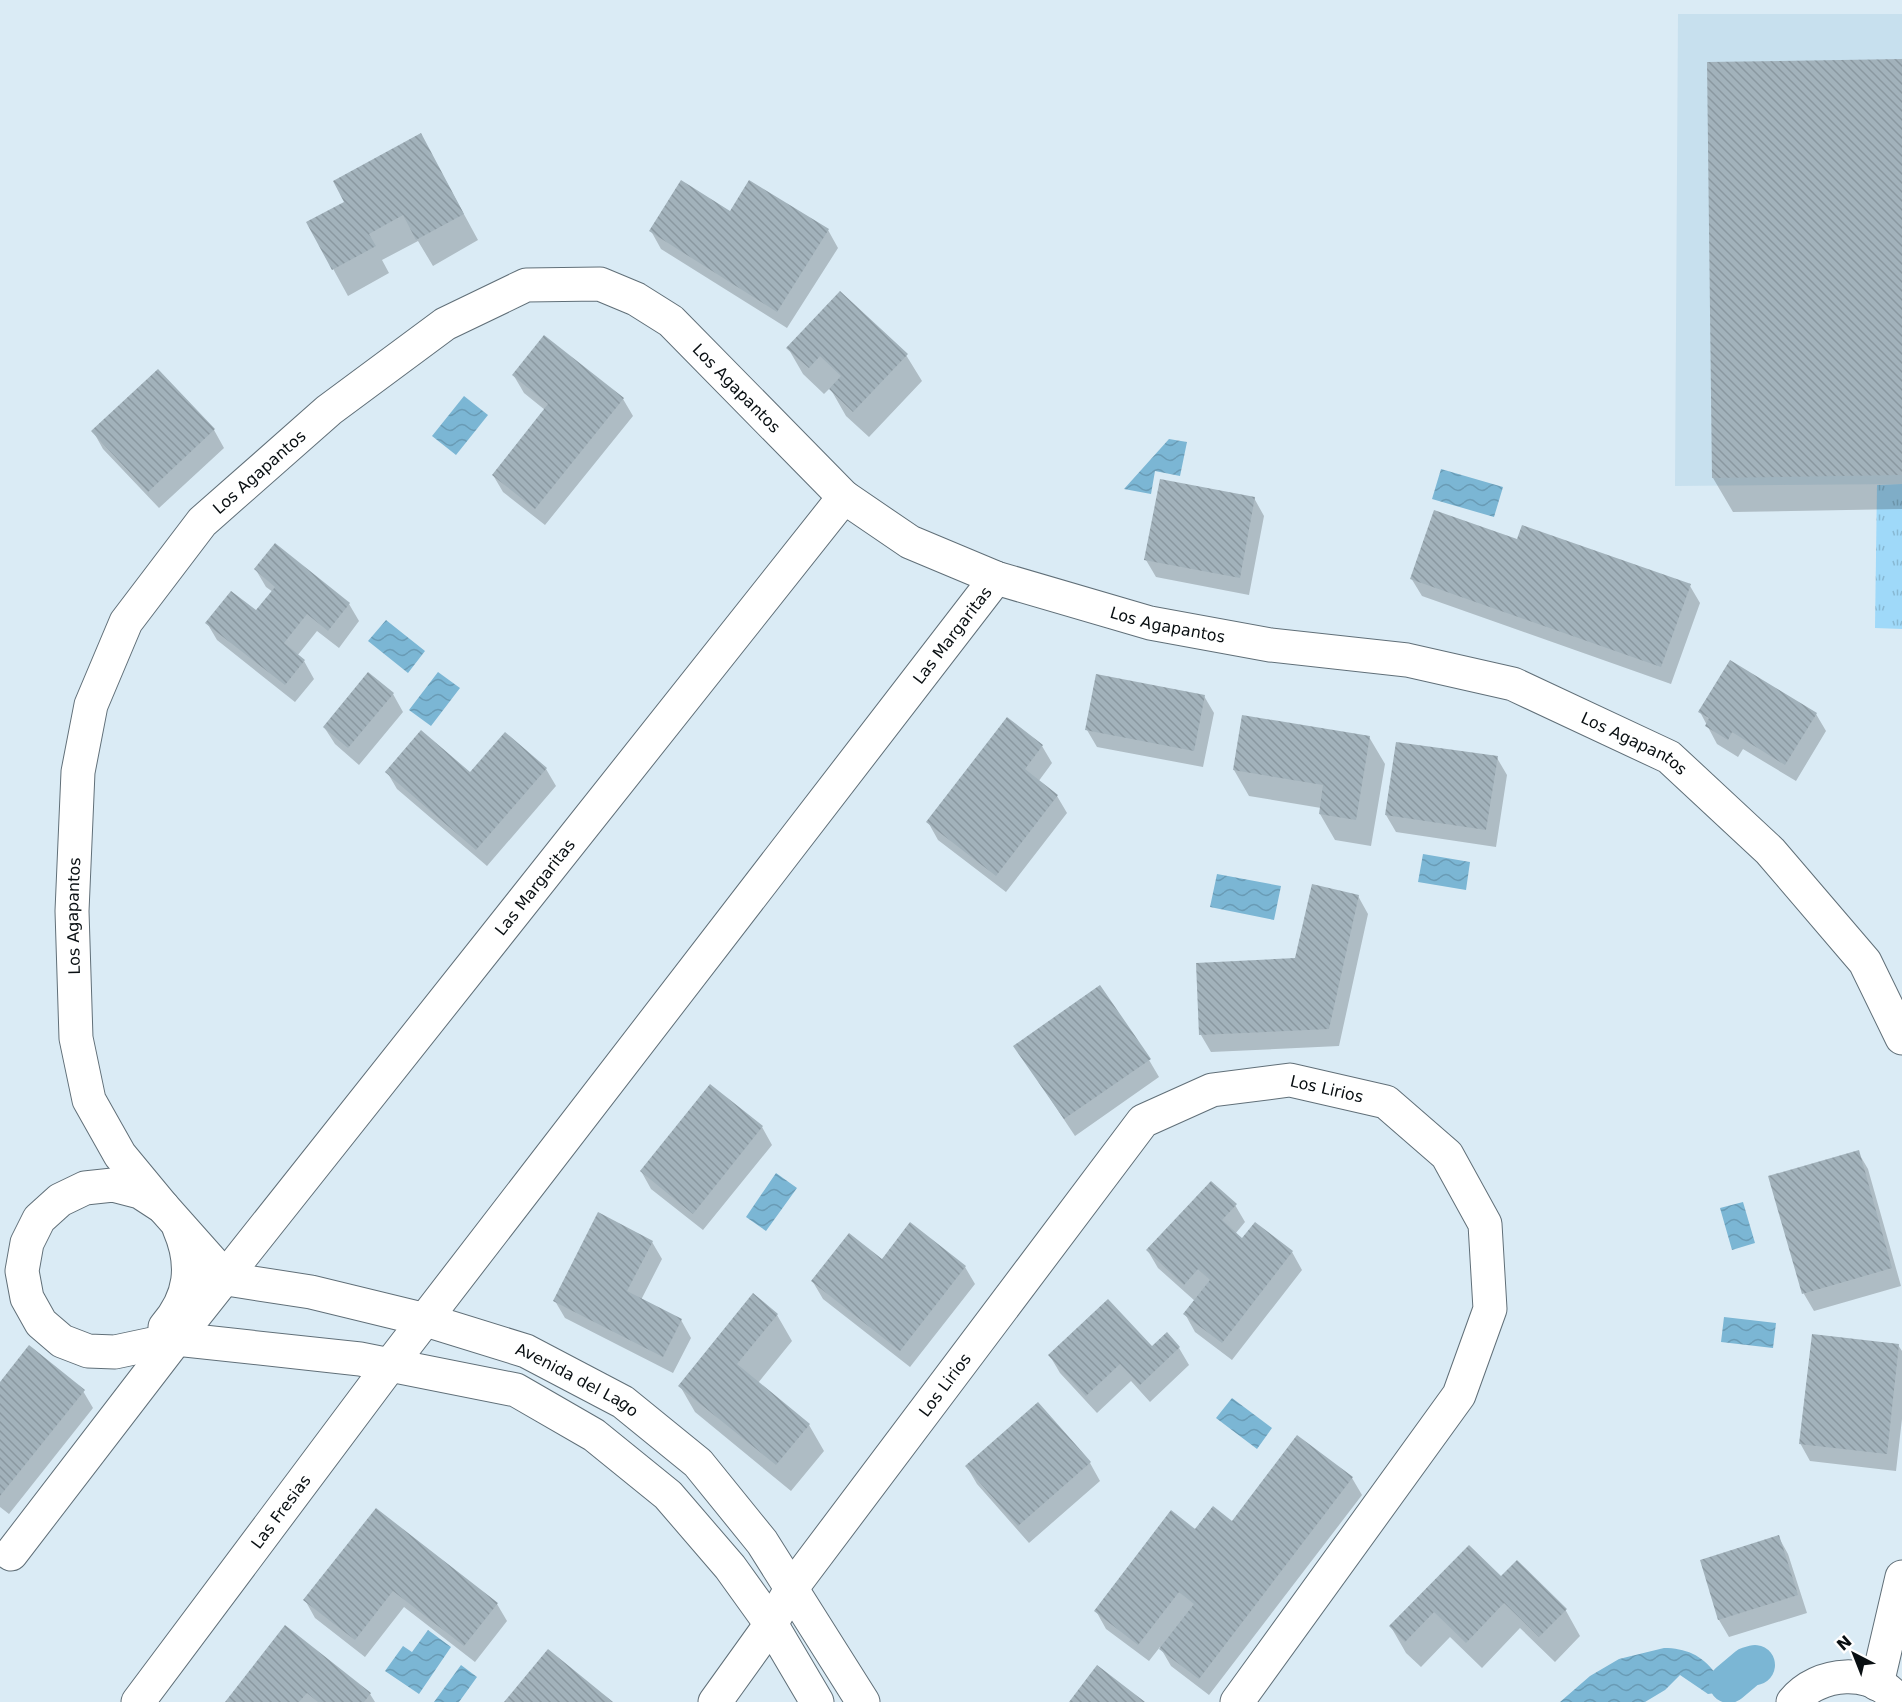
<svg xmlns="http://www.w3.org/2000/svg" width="1902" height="1702" font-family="'DejaVu Sans',sans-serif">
<defs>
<pattern id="grass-tufts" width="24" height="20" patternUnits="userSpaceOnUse" patternTransform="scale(1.5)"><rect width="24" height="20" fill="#9fd9f9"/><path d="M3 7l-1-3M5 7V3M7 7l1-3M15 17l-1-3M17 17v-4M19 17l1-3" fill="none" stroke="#88b9d4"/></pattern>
<pattern id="water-waves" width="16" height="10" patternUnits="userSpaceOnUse" patternTransform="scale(1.5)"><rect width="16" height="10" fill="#7bb6d4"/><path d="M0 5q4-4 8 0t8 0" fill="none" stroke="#699bb5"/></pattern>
<pattern id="building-back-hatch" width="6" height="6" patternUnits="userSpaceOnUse" patternTransform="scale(1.5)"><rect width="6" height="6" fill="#a2b2bb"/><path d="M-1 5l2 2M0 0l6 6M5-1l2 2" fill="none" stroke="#8a98a0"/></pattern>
</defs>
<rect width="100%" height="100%" fill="#daebf5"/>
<path fill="#c7e0ee" d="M 1678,14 L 1902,14 L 1902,484 L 1675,486 Z"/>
<path fill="url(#grass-tufts)" d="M 1902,484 L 1902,629 L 1875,628 L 1877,485 Z"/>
<path fill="url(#water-waves)" d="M 464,396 L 488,415 L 456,455 L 432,436 Z
M 1169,439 L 1187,442 L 1180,476 L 1155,471 L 1151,494 L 1124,489 Z
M 1441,469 L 1503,487 L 1494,517 L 1432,499 Z
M 386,620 L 425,651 L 408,673 L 368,641 Z
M 438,672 L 460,688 L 431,726 L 409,710 Z
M 1423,854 L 1470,862 L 1466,890 L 1418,882 Z
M 1217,874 L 1281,886 L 1274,920 L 1210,907 Z
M 776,1173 L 797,1188 L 766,1231 L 746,1217 Z
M 1743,1202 L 1755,1243 L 1732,1250 L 1720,1208 Z
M 1724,1317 L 1776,1323 L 1773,1348 L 1721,1342 Z
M 1232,1398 L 1272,1428 L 1257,1449 L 1216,1418 Z
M 428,1630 L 451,1647 L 419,1694 L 385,1671 L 403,1646 L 412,1652 Z
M 1664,1648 C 1685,1648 1702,1655 1715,1673 L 1727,1674 L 1730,1691 L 1708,1694 L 1680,1675 L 1665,1690 L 1645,1702 L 1560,1702 L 1590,1676 L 1619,1659 Z
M 461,1665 L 477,1677 L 459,1702 L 434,1702 Z"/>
<path fill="#0003" d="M 1902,60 L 1902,509 L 1733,512 L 1713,478 Z
M 435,161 L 478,240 L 433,266 L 418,241 L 382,260 L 389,273 L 348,296 L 308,223 Z
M 730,213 L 828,230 L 838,248 L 787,328 L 661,249 L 651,231 Z
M 788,348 L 906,355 L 922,381 L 869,437 L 846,416 L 830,388 L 824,394 L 803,374 Z
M 158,371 L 214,430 L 224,448 L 159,508 L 103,449 L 93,431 Z
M 514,376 L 623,399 L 633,416 L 545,525 L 503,492 L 493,475 L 545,410 L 524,393 Z
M 1254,498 L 1264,516 L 1249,595 L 1156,577 L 1146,560 Z
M 1518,541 L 1690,586 L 1700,603 L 1671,684 L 1422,596 L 1411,578 Z
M 256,570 L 349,604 L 359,621 L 339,648 L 317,631 L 297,656 L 304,661 L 314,679 L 295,702 L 217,640 L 207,623 L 256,612 L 273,592 L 266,587 Z
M 393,694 L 403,712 L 359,765 L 335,744 L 324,727 Z
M 1204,696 L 1214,713 L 1203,767 L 1097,747 L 1087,730 Z
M 1700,712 L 1816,714 L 1826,731 L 1796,781 L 1743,749 L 1738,757 L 1717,744 Z
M 1369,737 L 1385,764 L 1371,846 L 1335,840 L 1320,814 L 1321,808 L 1249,796 L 1234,770 Z
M 1042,746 L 1052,763 L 1038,782 L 1057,796 L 1067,813 L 1006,892 L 938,840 L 928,822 Z
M 1497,758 L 1507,775 L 1496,847 L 1396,832 L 1386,815 Z
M 546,769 L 556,786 L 487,866 L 397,789 L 387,772 L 471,775 Z
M 1358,896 L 1368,914 L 1339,1046 L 1211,1052 L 1201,1035 L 1296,959 Z
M 1015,1046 L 1149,1060 L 1159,1077 L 1075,1136 Z
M 762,1127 L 772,1145 L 703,1230 L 651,1189 L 641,1171 Z
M 1858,1152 L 1868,1169 L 1901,1286 L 1814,1311 L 1804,1294 L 1770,1177 Z
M 1235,1205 L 1245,1222 L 1235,1234 L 1242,1240 L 1255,1224 L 1292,1252 L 1302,1270 L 1232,1360 L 1195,1332 L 1185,1314 L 1195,1301 L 1158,1268 L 1148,1251 Z
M 652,1242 L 662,1259 L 641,1300 L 681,1320 L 691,1338 L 673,1373 L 565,1318 L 555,1301 Z
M 882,1261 L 965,1267 L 975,1284 L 910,1367 L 823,1299 L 813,1282 Z
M 777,1315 L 792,1341 L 758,1383 L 809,1425 L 824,1451 L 791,1491 L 695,1412 L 680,1386 Z
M 1898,1345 L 1902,1351 L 1902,1419 L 1896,1471 L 1810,1461 L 1800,1443 Z
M 1152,1348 L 1179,1348 L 1189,1365 L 1150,1402 L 1131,1381 L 1097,1413 L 1060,1373 L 1050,1356 Z
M 0,1384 L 83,1391 L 93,1408 L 9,1514 L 0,1507 Z
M 1090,1463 L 1100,1481 L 1029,1543 L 977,1484 L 967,1467 Z
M 1352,1478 L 1362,1495 L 1209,1695 L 1171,1666 L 1160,1647 L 1149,1661 L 1106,1629 L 1096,1611 L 1195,1531 L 1232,1523 Z
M 376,1510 L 497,1604 L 507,1621 L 475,1662 L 404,1607 L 365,1657 L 315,1618 L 305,1600 Z
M 1778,1536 L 1788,1554 L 1807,1613 L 1729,1637 L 1719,1620 L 1702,1561 Z
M 1501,1578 L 1565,1609 L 1580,1636 L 1555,1662 L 1520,1628 L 1482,1668 L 1450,1637 L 1421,1667 L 1406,1653 L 1391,1627 Z
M 285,1627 L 370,1694 L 375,1702 L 227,1702 Z"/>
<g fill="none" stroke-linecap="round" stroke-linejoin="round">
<path stroke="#7bb6d4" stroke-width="40" d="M 1729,1683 L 1748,1667 L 1755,1665"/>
</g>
<path fill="url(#building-back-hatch)" d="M 1902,59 L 1902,475 L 1712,478 L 1707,62 Z
M 421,133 L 464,214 L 416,240 L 403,215 L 369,234 L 376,246 L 332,270 L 306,222 L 344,202 L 333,181 Z
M 681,180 L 730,211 L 749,180 L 829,229 L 777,312 L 649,231 Z
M 840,291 L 908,354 L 853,412 L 829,389 L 841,376 L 820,356 L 809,368 L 786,348 Z
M 544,335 L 624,398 L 535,509 L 492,475 L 548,404 L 512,375 Z
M 158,369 L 215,429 L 148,492 L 91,431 Z
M 1160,479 L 1255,497 L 1240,578 L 1144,560 Z
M 1434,510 L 1517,539 L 1522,525 L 1691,584 L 1661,667 L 1410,579 Z
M 275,543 L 350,603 L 328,631 L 307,614 L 284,643 L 305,660 L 285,685 L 205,623 L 231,591 L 256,610 L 275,587 L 254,569 Z
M 1730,660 L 1817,713 L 1785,765 L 1732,732 L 1728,740 L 1705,726 L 1709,718 L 1698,712 Z
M 368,672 L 394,693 L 348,748 L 323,727 Z
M 1096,674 L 1205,695 L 1194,751 L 1085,730 Z
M 1242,715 L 1370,736 L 1356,820 L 1319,814 L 1323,785 L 1233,770 Z
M 1007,717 L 1043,745 L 1025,769 L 1058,795 L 996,876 L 926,822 Z
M 421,730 L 470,772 L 505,732 L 547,768 L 476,850 L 385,772 Z
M 1396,742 L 1498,756 L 1486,830 L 1385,815 Z
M 1312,884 L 1359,895 L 1329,1029 L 1199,1035 L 1196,963 L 1295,958 Z
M 1100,985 L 1151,1059 L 1064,1119 L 1013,1046 Z
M 710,1084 L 763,1126 L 693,1214 L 640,1171 Z
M 1859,1150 L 1892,1268 L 1802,1294 L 1768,1176 Z
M 1211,1181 L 1237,1204 L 1222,1220 L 1242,1238 L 1255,1222 L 1293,1251 L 1222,1343 L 1183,1314 L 1210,1280 L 1198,1269 L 1184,1285 L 1146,1250 Z
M 598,1212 L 653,1241 L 627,1291 L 682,1319 L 663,1357 L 553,1301 Z
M 910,1222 L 966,1266 L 900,1351 L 811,1281 L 849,1233 L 882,1259 Z
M 753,1293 L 778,1314 L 737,1364 L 810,1424 L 776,1465 L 678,1386 Z
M 1108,1299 L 1152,1346 L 1167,1332 L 1180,1347 L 1140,1385 L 1120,1364 L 1086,1396 L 1048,1355 Z
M 1812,1334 L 1899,1344 L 1887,1454 L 1799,1444 Z
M 29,1345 L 85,1390 L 0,1496 L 0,1382 Z
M 1038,1402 L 1091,1462 L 1018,1526 L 965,1466 Z
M 1297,1435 L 1353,1477 L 1199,1679 L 1159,1649 L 1194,1604 L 1179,1592 L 1138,1645 L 1094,1611 L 1171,1510 L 1195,1529 L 1213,1506 L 1232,1521 Z
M 376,1508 L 498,1603 L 464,1646 L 393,1591 L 355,1640 L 303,1600 Z
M 1779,1535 L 1798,1595 L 1718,1620 L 1700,1560 Z
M 1469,1545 L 1501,1576 L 1517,1560 L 1567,1609 L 1539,1637 L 1504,1603 L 1466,1643 L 1434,1612 L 1405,1642 L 1389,1626 Z
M 285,1625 L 371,1693 L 364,1702 L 318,1702 L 307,1693 L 299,1702 L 225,1702 Z
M 548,1649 L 613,1702 L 504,1702 Z
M 1097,1665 L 1145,1702 L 1069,1702 Z"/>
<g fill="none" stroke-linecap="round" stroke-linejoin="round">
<g stroke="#606f78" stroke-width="35">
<g id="minor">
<path id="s1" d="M 163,1207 L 120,1155 L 89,1100 L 76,1038 L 72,911 L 78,772 L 91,705 L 126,622 L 202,522 L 329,410 L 445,324 L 526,285 L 600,284 L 636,299 L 671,321 L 844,497 L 910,542 L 996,578 L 1150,623 L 1270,645 L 1407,660 L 1513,684 L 1669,757 L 1770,851 L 1865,962 L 1902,1038"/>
<path d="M 165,1327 C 191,1297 195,1265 179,1228"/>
<path id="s2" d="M 11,1554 L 176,1339 L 844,497"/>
<path d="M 1877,1684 L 1902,1577"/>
<path id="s3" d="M 138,1702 L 390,1365 L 996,578"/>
<path id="s4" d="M 715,1702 L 771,1624 L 791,1589 L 1143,1121 L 1212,1090 L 1290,1080 L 1386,1102 L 1447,1155 L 1485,1224 L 1490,1309 L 1459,1395 L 1237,1702"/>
<path id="s5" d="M 817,1702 L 771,1624 L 730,1567 L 668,1495 L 594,1435 L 516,1390 L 360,1359 L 176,1339 L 115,1352 L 88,1351 L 62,1341 L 41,1323 L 27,1298 L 22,1271 L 27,1243 L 39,1219 L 60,1200 L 85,1188 L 113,1185 L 140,1192 L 163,1207 L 227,1279 L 311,1292 L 426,1320 L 526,1351 L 623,1402 L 698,1463 L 762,1542 L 863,1702"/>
<path d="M 1793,1702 C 1818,1671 1874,1666 1898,1702"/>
</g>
</g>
<use href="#minor" stroke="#fff" stroke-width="33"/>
</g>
<g text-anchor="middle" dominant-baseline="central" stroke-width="4.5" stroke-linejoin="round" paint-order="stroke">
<g font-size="16" fill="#090f12" stroke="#fff">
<text stroke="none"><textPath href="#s1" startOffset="1396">Los Agapantos</textPath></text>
<text stroke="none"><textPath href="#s1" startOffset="820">Los Agapantos</textPath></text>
<text stroke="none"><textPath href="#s1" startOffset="1900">Los Agapantos</textPath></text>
<text stroke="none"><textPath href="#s3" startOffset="1342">Las Margaritas</textPath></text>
<text stroke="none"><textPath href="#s1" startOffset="2386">Los Agapantos</textPath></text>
<text stroke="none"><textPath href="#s2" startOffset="848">Las Margaritas</textPath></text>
<text stroke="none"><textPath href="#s1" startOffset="316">Los Agapantos</textPath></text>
<text stroke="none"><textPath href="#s4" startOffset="914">Los Lirios</textPath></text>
<text stroke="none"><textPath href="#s5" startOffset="1644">Avenida del Lago</textPath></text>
<text stroke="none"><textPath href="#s4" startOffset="392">Los Lirios</textPath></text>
<text stroke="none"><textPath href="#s3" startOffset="238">Las Fresias</textPath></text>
</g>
</g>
<g transform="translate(1854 1654) rotate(318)" stroke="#ffffff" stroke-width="4.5" paint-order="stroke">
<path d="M0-4.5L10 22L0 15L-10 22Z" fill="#090f12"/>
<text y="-9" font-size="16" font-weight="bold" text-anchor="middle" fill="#090f12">N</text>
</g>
</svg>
